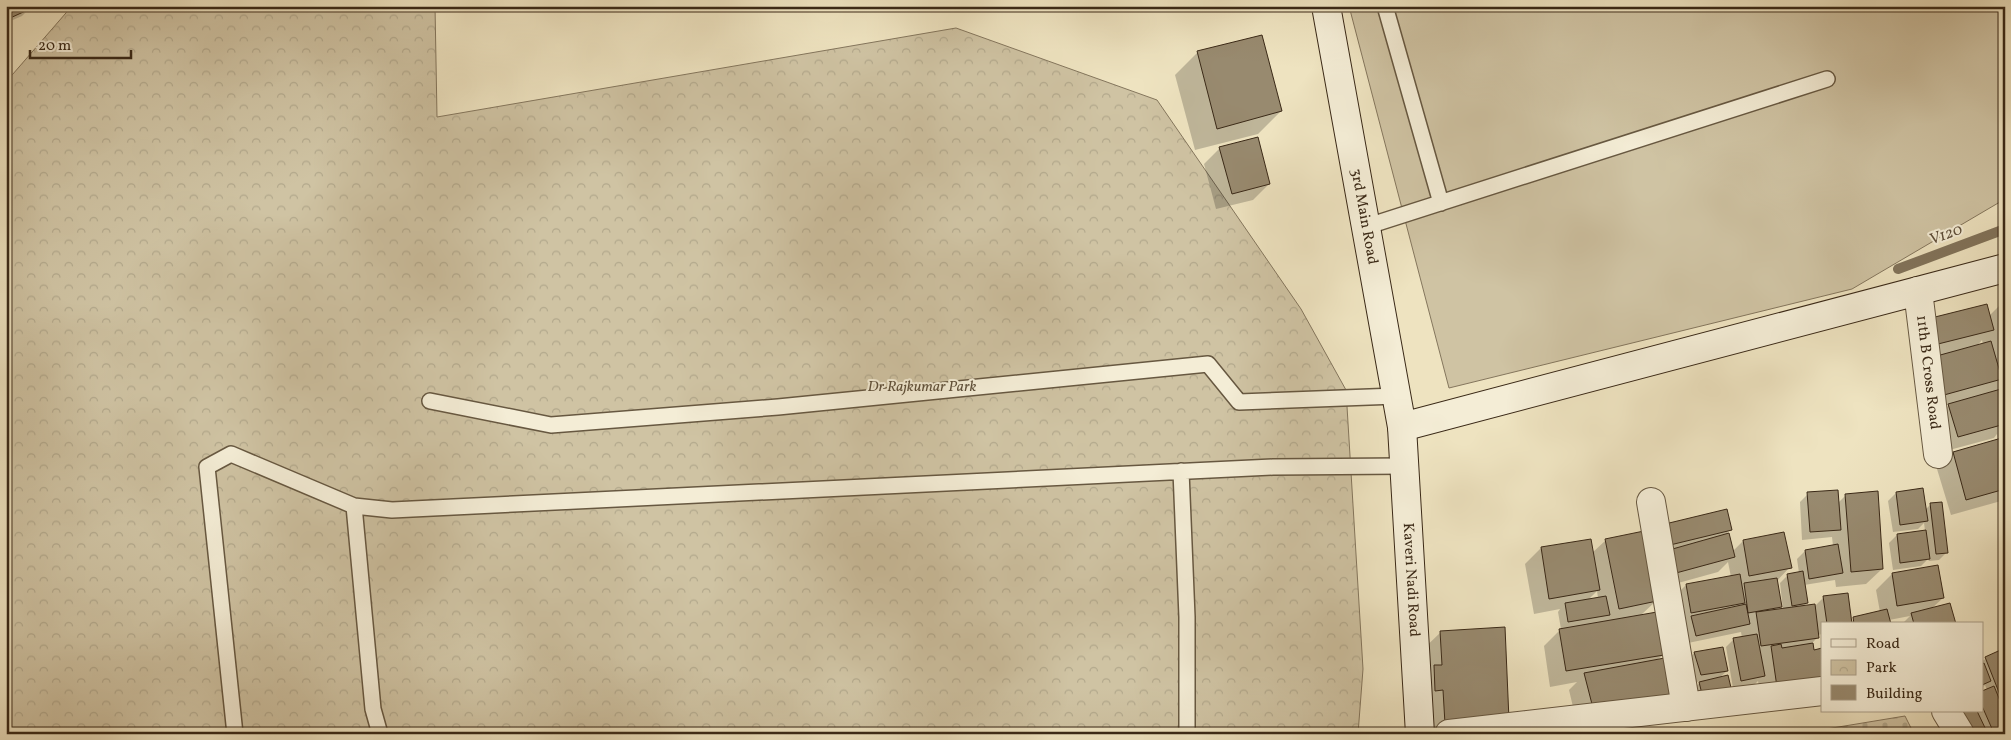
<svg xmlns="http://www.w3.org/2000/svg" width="2011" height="740" font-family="Vollkorn,serif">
<defs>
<pattern id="cemetery-stones" width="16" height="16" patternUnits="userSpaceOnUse" patternTransform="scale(1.25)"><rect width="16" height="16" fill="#cfc3a3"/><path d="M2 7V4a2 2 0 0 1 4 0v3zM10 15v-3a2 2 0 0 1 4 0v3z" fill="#b2a88c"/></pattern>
<pattern id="park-crowns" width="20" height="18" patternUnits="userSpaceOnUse" patternTransform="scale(1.25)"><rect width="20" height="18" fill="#cfc3a3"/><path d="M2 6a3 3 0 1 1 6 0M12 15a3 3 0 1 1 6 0" fill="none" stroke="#b2a88c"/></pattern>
</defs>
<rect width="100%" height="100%" fill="#eee3c0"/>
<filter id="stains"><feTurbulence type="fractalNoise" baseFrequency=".004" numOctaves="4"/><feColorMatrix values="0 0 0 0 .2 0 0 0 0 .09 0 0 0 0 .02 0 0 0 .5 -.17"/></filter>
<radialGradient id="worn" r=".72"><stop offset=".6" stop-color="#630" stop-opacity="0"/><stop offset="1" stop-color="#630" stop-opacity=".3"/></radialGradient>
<path fill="#cfc3a3" stroke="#84765d" d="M 1349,6 L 2005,6 L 2005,199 L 1852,289 L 1449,388 Z"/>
<path fill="url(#cemetery-stones)" stroke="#84765d" d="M 1905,716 L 1914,734 L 1796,734 Z"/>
<path fill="url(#park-crowns)" stroke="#84765d" d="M 72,6 L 435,6 L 437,117 L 956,28 L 1157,100 L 1301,309 L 1346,390 L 1363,669 L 1358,734 L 6,734 L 6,82 Z"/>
<path fill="#0003" fill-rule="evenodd" d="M 6,6 L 30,8 L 22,16 L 6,23 Z
M 44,6 L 59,6 L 45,10 Z
M 1261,36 L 1281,111 L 1258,134 L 1195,150 L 1175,75 L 1197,53 Z
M 1220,148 L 1269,184 L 1253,200 L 1216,209 L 1204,164 Z
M 2003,302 L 2005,302 L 2005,498 L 2001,501 L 1951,515 L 1937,469 L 1953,453 L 1998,441 L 1997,434 L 1994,438 L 1942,452 L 1933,421 L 1950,404 L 1928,410 L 1912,336 L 1989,316 ZM 1982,340 L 1983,345 L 1976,347 Z
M 1896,493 L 1925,510 L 1931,504 L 1947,552 L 1939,560 L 1929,561 L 1928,559 L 1921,566 L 1893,570 L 1889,543 L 1897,535 L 1925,531 L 1924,523 L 1918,529 L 1893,532 L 1888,501 Z
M 1808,494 L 1838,503 L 1846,495 L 1882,569 L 1866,584 L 1836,587 L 1835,580 L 1804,585 L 1807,603 L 1803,607 L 1814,607 L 1824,597 L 1851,622 L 1854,619 L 1880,612 L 1876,590 L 1892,574 L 1943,598 L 1931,609 L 1954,624 L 1902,624 L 1910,616 L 1889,620 L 1889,624 L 1822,624 L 1822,634 L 1818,635 L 1818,637 L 1812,643 L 1813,651 L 1822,649 L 1822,697 L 1762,702 L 1758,681 L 1755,684 L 1733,688 L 1726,647 L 1734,639 L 1742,638 L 1741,632 L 1688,643 L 1670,601 L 1686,585 L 1731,577 L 1728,562 L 1718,572 L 1660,588 L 1650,541 L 1731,529 L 1724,536 L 1732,552 L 1743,541 L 1790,567 L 1776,582 L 1780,607 L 1776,611 L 1783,610 L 1780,583 L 1788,575 L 1799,573 L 1797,559 L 1805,551 L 1833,546 L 1832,537 L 1802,540 L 1800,502 Z
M 1606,540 L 1656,601 L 1640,616 L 1663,655 L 1578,728 L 1569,690 L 1577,682 L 1550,687 L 1544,646 L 1561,629 L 1558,612 L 1560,609 L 1534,614 L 1525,564 L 1541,548 L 1592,553 ZM 1597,591 L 1598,598 L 1588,600 Z
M 1441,632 L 1493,734 L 1422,734 L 1418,654 Z
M 2005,649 L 2005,697 L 1998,700 L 2001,706 L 2005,702 L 2005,734 L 1956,734 L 1965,711 L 1982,711 L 1982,692 L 1987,690 L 1985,685 L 1982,688 L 1982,661 Z
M 1694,653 L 1727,671 L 1719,678 L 1723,699 L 1692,691 L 1701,681 L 1693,683 L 1687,661 Z"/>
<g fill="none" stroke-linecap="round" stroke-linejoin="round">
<path stroke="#81735a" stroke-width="10" d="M 1898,269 L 2005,229"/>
</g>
<path fill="#988a6f" stroke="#3a2917" d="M 6,6 L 31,6 L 32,8 L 8,19 Z
M 1262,35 L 1282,111 L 1217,129 L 1197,51 Z
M 1258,137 L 1270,184 L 1232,194 L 1219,147 Z
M 2002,301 L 2005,301 L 2005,321 Z
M 1987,304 L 1994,330 L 1934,345 L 1927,319 Z
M 1991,341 L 2002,379 L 1944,395 L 1933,357 Z
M 2001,389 L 2005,400 L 2005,424 L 1958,437 L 1948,404 Z
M 2005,437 L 2005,489 L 1966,500 L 1953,452 Z
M 1923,488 L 1928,521 L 1900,525 L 1896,492 Z
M 1838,490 L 1841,530 L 1810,532 L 1807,492 Z
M 1878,491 L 1883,569 L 1851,572 L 1845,494 Z
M 1942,502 L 1948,553 L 1936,554 L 1930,503 Z
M 1727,509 L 1732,530 L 1670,545 L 1665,524 Z
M 1926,530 L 1930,559 L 1900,563 L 1897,534 Z
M 1644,531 L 1657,601 L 1619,609 L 1605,539 Z
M 1784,532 L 1792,568 L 1749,576 L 1743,540 Z
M 1729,533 L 1735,557 L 1676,573 L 1669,550 Z
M 1591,539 L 1600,590 L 1549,599 L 1541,547 Z
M 1838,544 L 1843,573 L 1809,579 L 1805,550 Z
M 1938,565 L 1944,598 L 1897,606 L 1892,573 Z
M 1803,571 L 1808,603 L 1792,606 L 1787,574 Z
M 1740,574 L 1745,603 L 1691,613 L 1686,584 Z
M 1777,578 L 1782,607 L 1748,613 L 1744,583 Z
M 1848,593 L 1852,624 L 1827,624 L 1823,596 Z
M 1606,596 L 1610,615 L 1568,622 L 1565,603 Z
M 1950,603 L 1956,624 L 1914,624 L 1911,613 Z
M 1746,604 L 1750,624 L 1696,636 L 1691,616 Z
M 1815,604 L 1819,638 L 1761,646 L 1756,612 Z
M 1887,609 L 1891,624 L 1854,624 L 1853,617 Z
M 1657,612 L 1664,655 L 1566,671 L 1559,629 Z
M 1505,627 L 1509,720 L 1445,724 L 1443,690 L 1435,691 L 1434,665 L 1442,665 L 1440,631 Z
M 1757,634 L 1765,676 L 1741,681 L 1733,638 Z
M 1813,643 L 1814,650 L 1822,648 L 1822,679 L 1777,687 L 1771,646 L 1781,644 L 1782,648 Z
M 1723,647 L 1728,671 L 1701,675 L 1694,652 Z
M 2005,648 L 2005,693 L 2000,695 L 1985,657 Z
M 1670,657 L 1679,703 L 1594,712 L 1584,673 Z
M 1984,663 L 1991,681 L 1982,685 L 1982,664 Z
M 1728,675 L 1732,692 L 1703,698 L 1699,682 Z
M 1994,686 L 2005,713 L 2005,726 L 1993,731 L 1982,706 L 1982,691 Z
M 1962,711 L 1977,711 L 1988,734 L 1967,734 Z"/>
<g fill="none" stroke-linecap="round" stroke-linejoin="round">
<g stroke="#675841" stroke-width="18">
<path id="lane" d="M 1385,6 L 1441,203
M 1365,227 L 1827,79
M 430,401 L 551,425 L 778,407 L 1208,364 L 1239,402 L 1396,396
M 1181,471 L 1187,617 L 1187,734
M 354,506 L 373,709 L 380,734
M 235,734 L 207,467 L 231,454 L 354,506 L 392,510 L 1273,467 L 1404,466"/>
</g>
<g stroke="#675841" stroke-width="30">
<g id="street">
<path id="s1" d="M 1918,291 L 1938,454"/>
<path d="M 1651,502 L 1686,707"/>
<path d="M 1946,711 L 1960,734"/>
<path d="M 1449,734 L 1822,691"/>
</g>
</g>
<g stroke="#3a2917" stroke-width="30">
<g id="secondary">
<path id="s2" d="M 1326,6 L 1402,427 L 1420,734"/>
<path d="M 1402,427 L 2005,268"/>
</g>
</g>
<use href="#lane" stroke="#f4edd6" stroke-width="15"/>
<use href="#street" stroke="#f4edd6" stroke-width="28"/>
<use href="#secondary" stroke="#f4edd6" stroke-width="28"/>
</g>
<g text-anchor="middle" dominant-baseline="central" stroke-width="4" stroke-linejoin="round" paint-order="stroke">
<g font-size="15" fill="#3a2917" stroke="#f4edd6">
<text stroke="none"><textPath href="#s2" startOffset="214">3rd Main Road</textPath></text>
<text stroke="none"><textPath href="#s1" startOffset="82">11th B Cross Road</textPath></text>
<text stroke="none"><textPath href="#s2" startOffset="581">Kaveri Nadi Road</textPath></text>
</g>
<g font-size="15" font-style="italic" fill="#5f503a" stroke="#f4edd6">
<text x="922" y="387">Dr Rajkumar Park</text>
</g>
<g font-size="16" font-style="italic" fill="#5e4e39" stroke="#f4edd6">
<text transform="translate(1946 235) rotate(-21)">V120</text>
</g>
</g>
<rect width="2011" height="740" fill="none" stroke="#eee3c0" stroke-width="25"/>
<rect x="8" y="8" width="1996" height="725" fill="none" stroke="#3a2917" stroke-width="2.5"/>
<rect x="12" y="12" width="1986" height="715" fill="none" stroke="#3a2917"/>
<rect x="1821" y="622" width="162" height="90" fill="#f4edd6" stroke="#aa9f8a"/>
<rect x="1831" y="639" width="25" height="8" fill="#f4edd6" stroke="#aa9f8a"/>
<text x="1866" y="648" font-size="15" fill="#3a2917">Road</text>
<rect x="1831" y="660" width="25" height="15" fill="url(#park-crowns)" stroke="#aa9f8a"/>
<text x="1866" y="672" font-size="15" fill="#3a2917">Park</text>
<rect x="1831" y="685" width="25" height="15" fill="#988a6f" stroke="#aa9f8a"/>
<text x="1866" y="698" font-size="15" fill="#3a2917">Building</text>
<path d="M30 50v8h101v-8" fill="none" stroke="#3a2917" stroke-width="2.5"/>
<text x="38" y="50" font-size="15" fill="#3a2917" stroke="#f4edd6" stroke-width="4" paint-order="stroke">20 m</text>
<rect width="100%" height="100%" filter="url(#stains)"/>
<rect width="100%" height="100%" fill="url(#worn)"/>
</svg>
